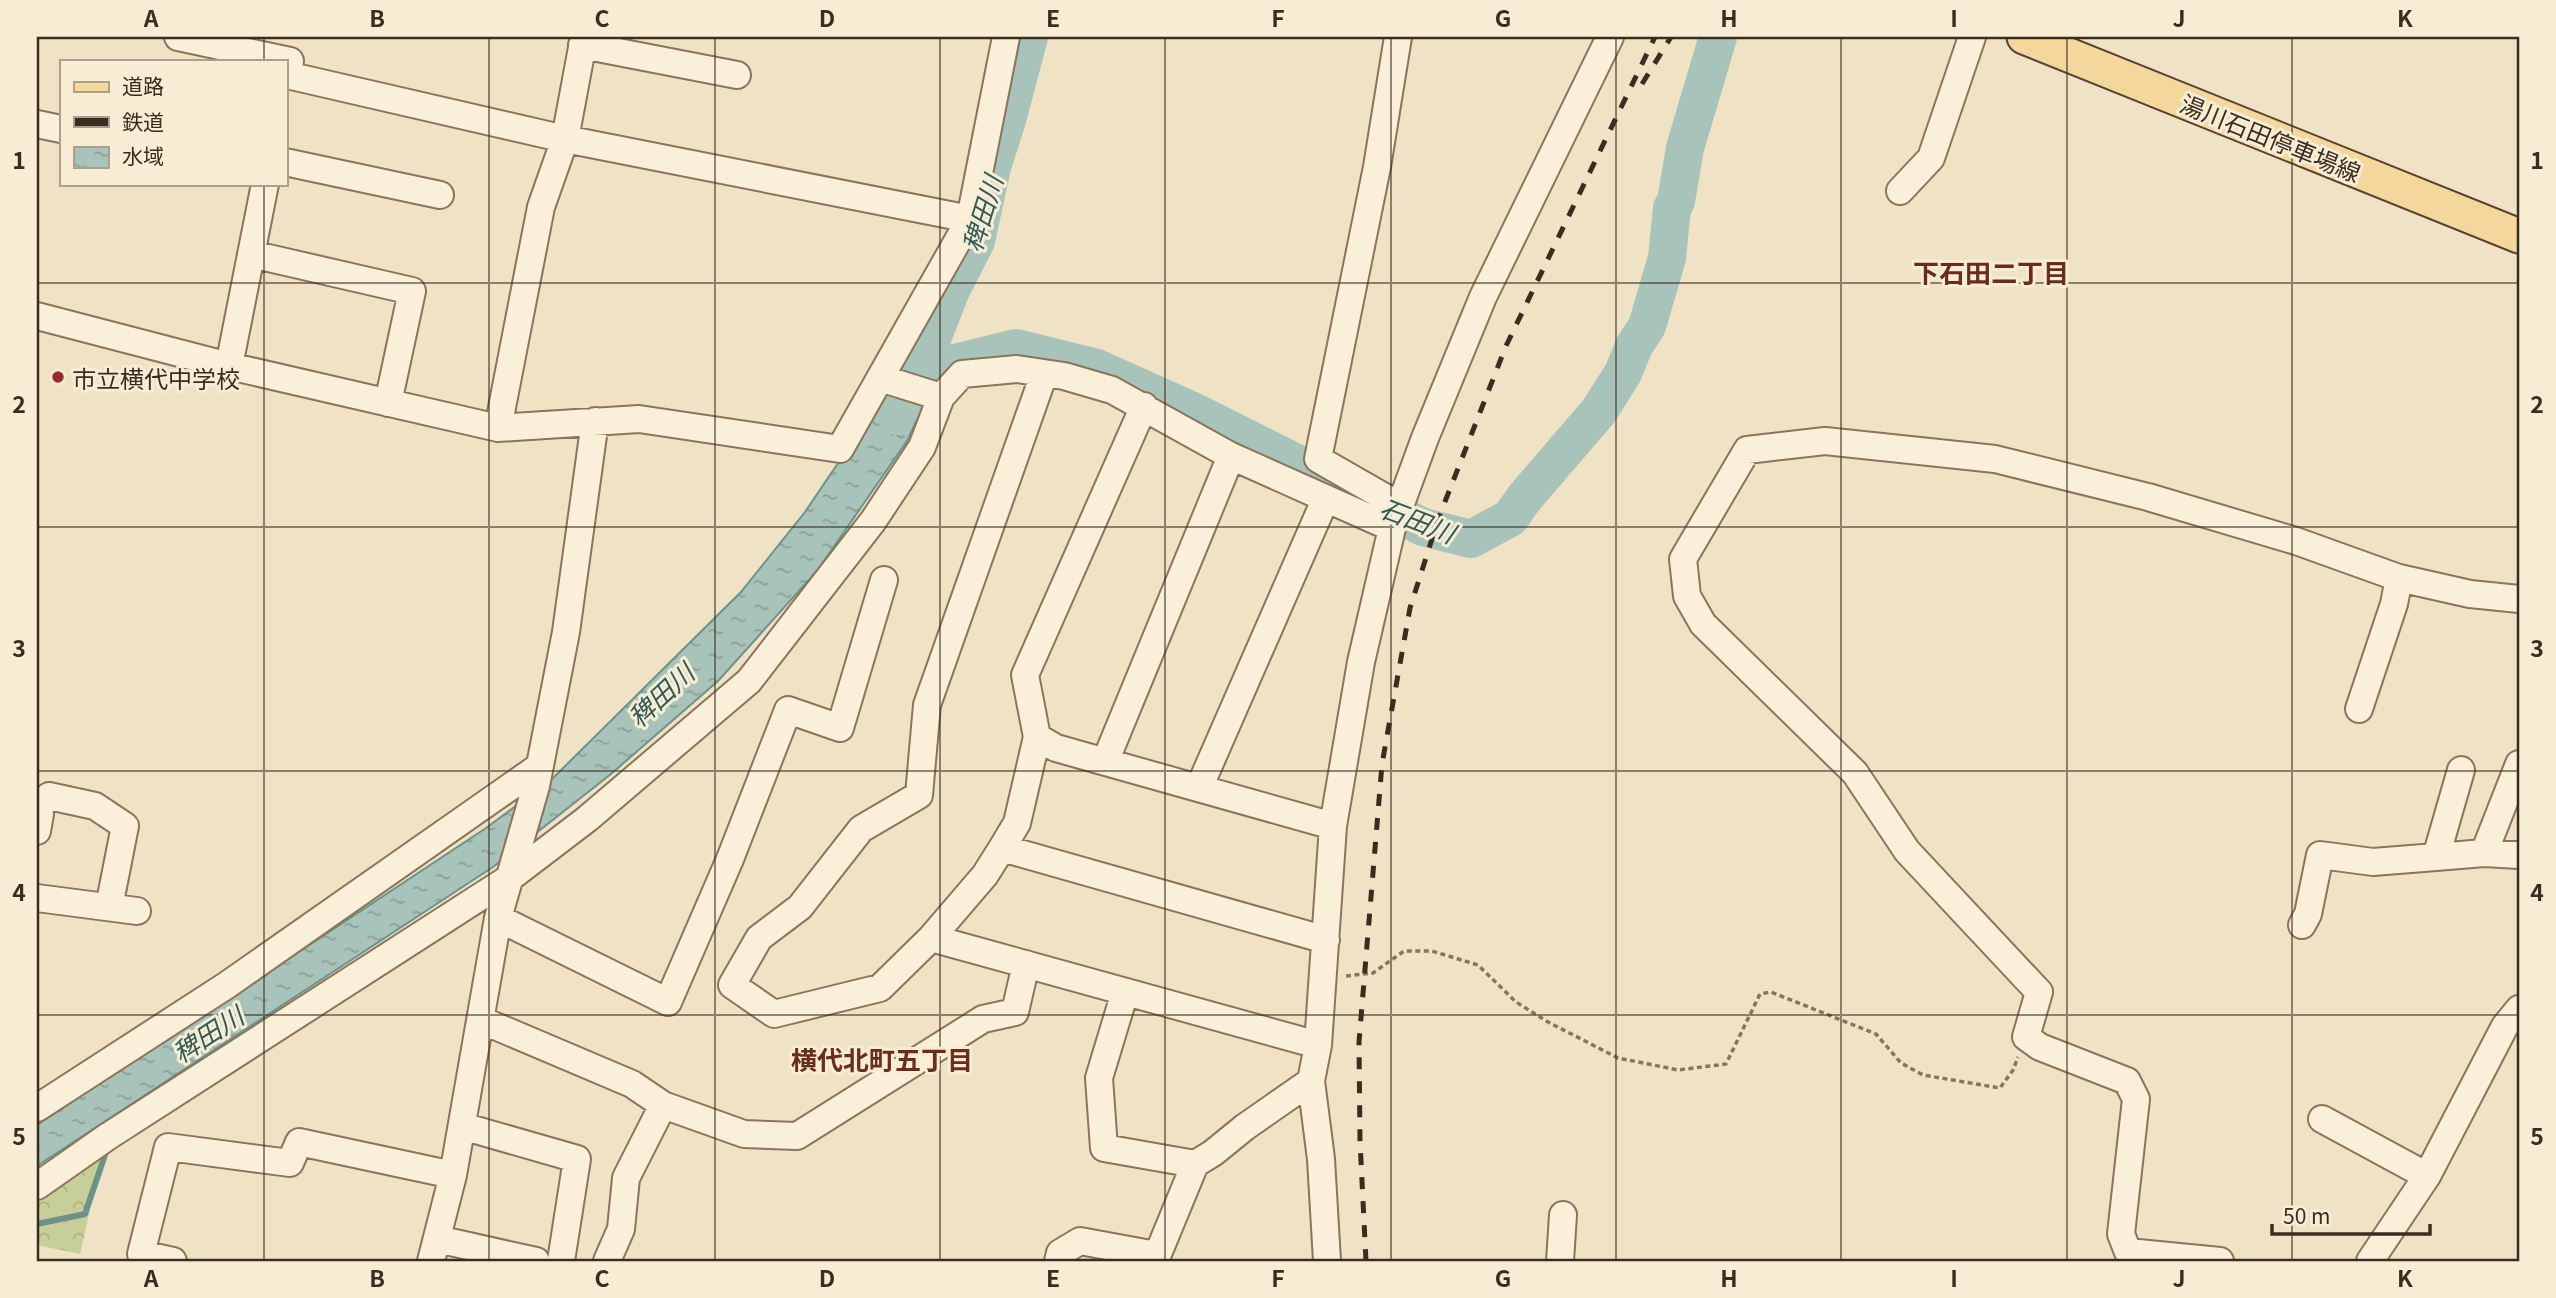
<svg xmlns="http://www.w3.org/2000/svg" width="2556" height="1298" font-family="Georgia,'Noto Sans JP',serif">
<defs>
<pattern id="park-crowns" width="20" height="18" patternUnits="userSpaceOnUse" patternTransform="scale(1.75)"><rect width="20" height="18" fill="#c8ce98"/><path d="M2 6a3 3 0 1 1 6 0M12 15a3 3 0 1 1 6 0" fill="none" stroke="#adb183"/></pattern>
<pattern id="water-ripples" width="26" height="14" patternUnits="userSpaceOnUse" patternTransform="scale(1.75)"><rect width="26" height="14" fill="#a7c3ba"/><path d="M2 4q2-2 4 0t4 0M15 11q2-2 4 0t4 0" fill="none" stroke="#899f97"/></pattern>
</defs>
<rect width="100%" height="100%" fill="#f0e3c5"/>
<path fill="url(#park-crowns)" d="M 105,1143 L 80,1254 L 37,1245 L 37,1192 Z"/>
<path fill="url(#water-ripples)" stroke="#6d9288" stroke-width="2" d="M 911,367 L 929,372 L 935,383 L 907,441 L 817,571 L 718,681 L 611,774 L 493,867 L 37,1166 L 37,1125 L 486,828 L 551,780 L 741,592 L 805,512 L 899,373 Z"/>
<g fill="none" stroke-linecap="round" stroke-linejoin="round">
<path stroke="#6d9288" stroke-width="6" d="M 37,1224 L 85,1214 L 107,1149"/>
<path stroke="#a7c3ba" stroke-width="38" d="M 913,387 L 947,365 L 1016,348 L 1097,368 L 1197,413 L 1423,527 L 1471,539 L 1510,518 L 1525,497 L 1599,411 L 1623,373 L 1634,346 L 1647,326 L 1667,258 L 1672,208 L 1676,201 L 1685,148 L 1718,37
M 896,416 L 913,387 L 951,290 L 976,241 L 992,167 L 1007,120 L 1029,37"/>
<g stroke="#8b745a" stroke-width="30">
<path id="minor" d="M 178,37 L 290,61
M 1398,37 L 1377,167 L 1318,459 L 1400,506
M 582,45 L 737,75
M 287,75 L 565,139 L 970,219
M 37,124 L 61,129
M 285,162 L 440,195
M 1900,191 L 1931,158 L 1972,37
M 251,254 L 412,291 L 388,403
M 37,316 L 229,366 L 498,428 L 639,419 L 840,449 L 970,219 L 1006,37
M 229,366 L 265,184
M 1044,374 L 927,705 L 919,795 L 861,829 L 800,907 L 759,938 L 732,985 L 774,1014 L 880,988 L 931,938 L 985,875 L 1002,848 L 1017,823 L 1037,737 L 1025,675 L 1144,406
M 880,378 L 941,397
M 498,428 L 541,207 L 565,139 L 584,37
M 2359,709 L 2394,604 L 2399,578
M 1037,737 L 1056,748 L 1333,826
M 1105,762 L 1231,456
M 2519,764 L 2484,853 L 2519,855
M 2461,770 L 2436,857 L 2484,853
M 1199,788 L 1325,500
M 49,796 L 95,806 L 125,826 L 109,907
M 37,814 L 40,814 L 37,831
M 1002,848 L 1326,940
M 37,898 L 137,911
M 498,918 L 668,1002 L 730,859 L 788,710 L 840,728 L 884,580
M 2302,925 L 2308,914 L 2320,855 L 2373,862 L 2436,857
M 931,938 L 1318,1045
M 1125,992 L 1099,1078 L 1104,1148 L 1195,1164
M 481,1020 L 632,1084 L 663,1105 L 626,1178 L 621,1229 L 607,1261
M 663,1105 L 744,1134 L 797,1136 L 983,1019 L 1015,1012 L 1026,964
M 37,1108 L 227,985 L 540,766
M 2322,1119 L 2427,1176
M 462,1126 L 577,1159 L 561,1261
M 37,1186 L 107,1137 L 511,877 L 587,819 L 749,681 L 873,521 L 922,447 L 941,397 L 962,374 L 1017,369 L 1064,376 L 1112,390 L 1231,456 L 1392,528
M 437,1239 L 536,1261
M 173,1261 L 141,1254 L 168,1147 L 290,1163 L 299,1142 L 453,1175
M 431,1261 L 453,1175 L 498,918 L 536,786 L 566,632 L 595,421
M 1058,1261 L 1060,1253 L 1080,1241 L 1156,1255
M 1155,1261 L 1195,1164 L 1213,1153 L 1245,1127 L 1311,1081
M 1327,1261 L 1321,1159 L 1311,1081 L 1318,1045 L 1333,826 L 1361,662 L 1392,528 L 1425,438 L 1483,297 L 1610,37
M 1560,1261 L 1563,1215
M 2220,1261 L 2128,1252 L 2121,1234 L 2136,1099 L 2127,1081 L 2040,1047 L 2026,1037 L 2039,992 L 1907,851 L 1855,773 L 1703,624 L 1687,596 L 1683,559 L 1747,450 L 1825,441 L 1995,459 L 2148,497 L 2296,541 L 2399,578 L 2470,594 L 2519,599
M 2370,1261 L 2427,1176 L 2505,1026 L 2519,1009"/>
</g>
<g stroke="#59422f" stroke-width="37">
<path id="major" d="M 2024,37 L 2519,236"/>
</g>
<path stroke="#8b745a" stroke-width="3.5" stroke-dasharray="5 3.5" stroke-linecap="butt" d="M 1346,976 L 1373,973 L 1404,951 L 1432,951 L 1478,965 L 1516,1002 L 1548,1022 L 1618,1058 L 1678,1070 L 1726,1064 L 1760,994 L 1771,992 L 1876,1034 L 1901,1063 L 1923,1075 L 2000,1088 L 2013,1070 L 2018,1057"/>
<use href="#minor" stroke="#faf0d9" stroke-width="26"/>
<use href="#major" stroke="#f3d79d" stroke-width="33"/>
<path stroke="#3b2c1f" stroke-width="5" stroke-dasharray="12 12" stroke-linecap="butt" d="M 1642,84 L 1671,37
M 1366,1261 L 1360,1141 L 1359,1042 L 1382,764 L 1410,608 L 1439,517 L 1506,346 L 1655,37"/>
</g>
<path fill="none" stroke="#3b2c1f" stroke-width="2" stroke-opacity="0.55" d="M 264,37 L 264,61M 489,37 L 489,1261M 715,37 L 715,1261M 940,37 L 940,1261M 1165,37 L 1165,1261M 1391,37 L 1391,1261M 1616,37 L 1616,1261M 1841,37 L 1841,1261M 2067,37 L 2067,1261M 2292,37 L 2292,1261M 264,184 L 264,1261M 37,283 L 2519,283M 37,527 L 2519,527M 37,771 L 2519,771M 37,1015 L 2519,1015"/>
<circle fill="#9c292a" stroke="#f7edd5" stroke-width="2.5" cx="58" cy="377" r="7"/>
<g text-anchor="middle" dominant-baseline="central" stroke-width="6" stroke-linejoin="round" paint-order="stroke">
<g font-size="24" fill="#3b2c1f" stroke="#f7edd5">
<text transform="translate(2271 137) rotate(22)">湯川石田停車場線</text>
</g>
<g font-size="24" fill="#3b2c1f" stroke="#f7edd5" text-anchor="start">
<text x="72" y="377">市立横代中学校</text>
</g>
<g font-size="26" font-style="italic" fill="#2e5b58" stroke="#f7edd5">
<text transform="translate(981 213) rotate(-73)">稗田川</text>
<text transform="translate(1418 519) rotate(21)">石田川</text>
<text transform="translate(660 694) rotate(-43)">稗田川</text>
<text transform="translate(207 1033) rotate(-33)">稗田川</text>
</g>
<g font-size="26" font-weight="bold" fill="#692c1d" stroke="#f7edd5">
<text x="1991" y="271">下石田二丁目</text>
<text x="882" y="1058">横代北町五丁目</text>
</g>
</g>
<rect width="2556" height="1298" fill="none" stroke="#f7edd5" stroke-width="77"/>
<rect x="60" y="60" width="228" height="126" fill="#f7edd5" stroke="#aca08c" stroke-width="2"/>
<rect x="74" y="82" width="35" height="10" fill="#f3d79d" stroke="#aca08c" stroke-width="2"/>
<text x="122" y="94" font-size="21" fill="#3b2c1f">道路</text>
<rect x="74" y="117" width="35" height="10" fill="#3b2c1f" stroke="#aca08c" stroke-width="2"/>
<text x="122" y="130" font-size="21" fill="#3b2c1f">鉄道</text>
<rect x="74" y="147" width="35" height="21" fill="url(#water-ripples)" stroke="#aca08c" stroke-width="2"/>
<text x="122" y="164" font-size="21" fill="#3b2c1f">水域</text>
<path d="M2272 1224v10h158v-10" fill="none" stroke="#3b2c1f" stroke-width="3.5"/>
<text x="2283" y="1224" font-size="21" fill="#3b2c1f" stroke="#f7edd5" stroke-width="5" paint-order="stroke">50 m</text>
<rect x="38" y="38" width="2480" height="1222" fill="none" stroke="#3b2c1f" stroke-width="2.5"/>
<g font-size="23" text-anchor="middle" font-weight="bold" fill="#3b2c1f">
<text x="151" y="27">A</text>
<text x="377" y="27">B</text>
<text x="602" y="27">C</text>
<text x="827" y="27">D</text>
<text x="1053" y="27">E</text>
<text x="1278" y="27">F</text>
<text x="1503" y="27">G</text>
<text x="1729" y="27">H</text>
<text x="1954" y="27">I</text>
<text x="2179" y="27">J</text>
<text x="2405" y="27">K</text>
<text x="19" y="169">1</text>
<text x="2537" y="169">1</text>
<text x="19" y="413">2</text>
<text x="2537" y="413">2</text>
<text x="19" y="657">3</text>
<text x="2537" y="657">3</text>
<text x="19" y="901">4</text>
<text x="2537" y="901">4</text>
<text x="19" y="1145">5</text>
<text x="2537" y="1145">5</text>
<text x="151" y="1287">A</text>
<text x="377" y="1287">B</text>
<text x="602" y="1287">C</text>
<text x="827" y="1287">D</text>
<text x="1053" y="1287">E</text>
<text x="1278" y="1287">F</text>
<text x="1503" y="1287">G</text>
<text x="1729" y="1287">H</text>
<text x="1954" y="1287">I</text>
<text x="2179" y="1287">J</text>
<text x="2405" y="1287">K</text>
</g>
</svg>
